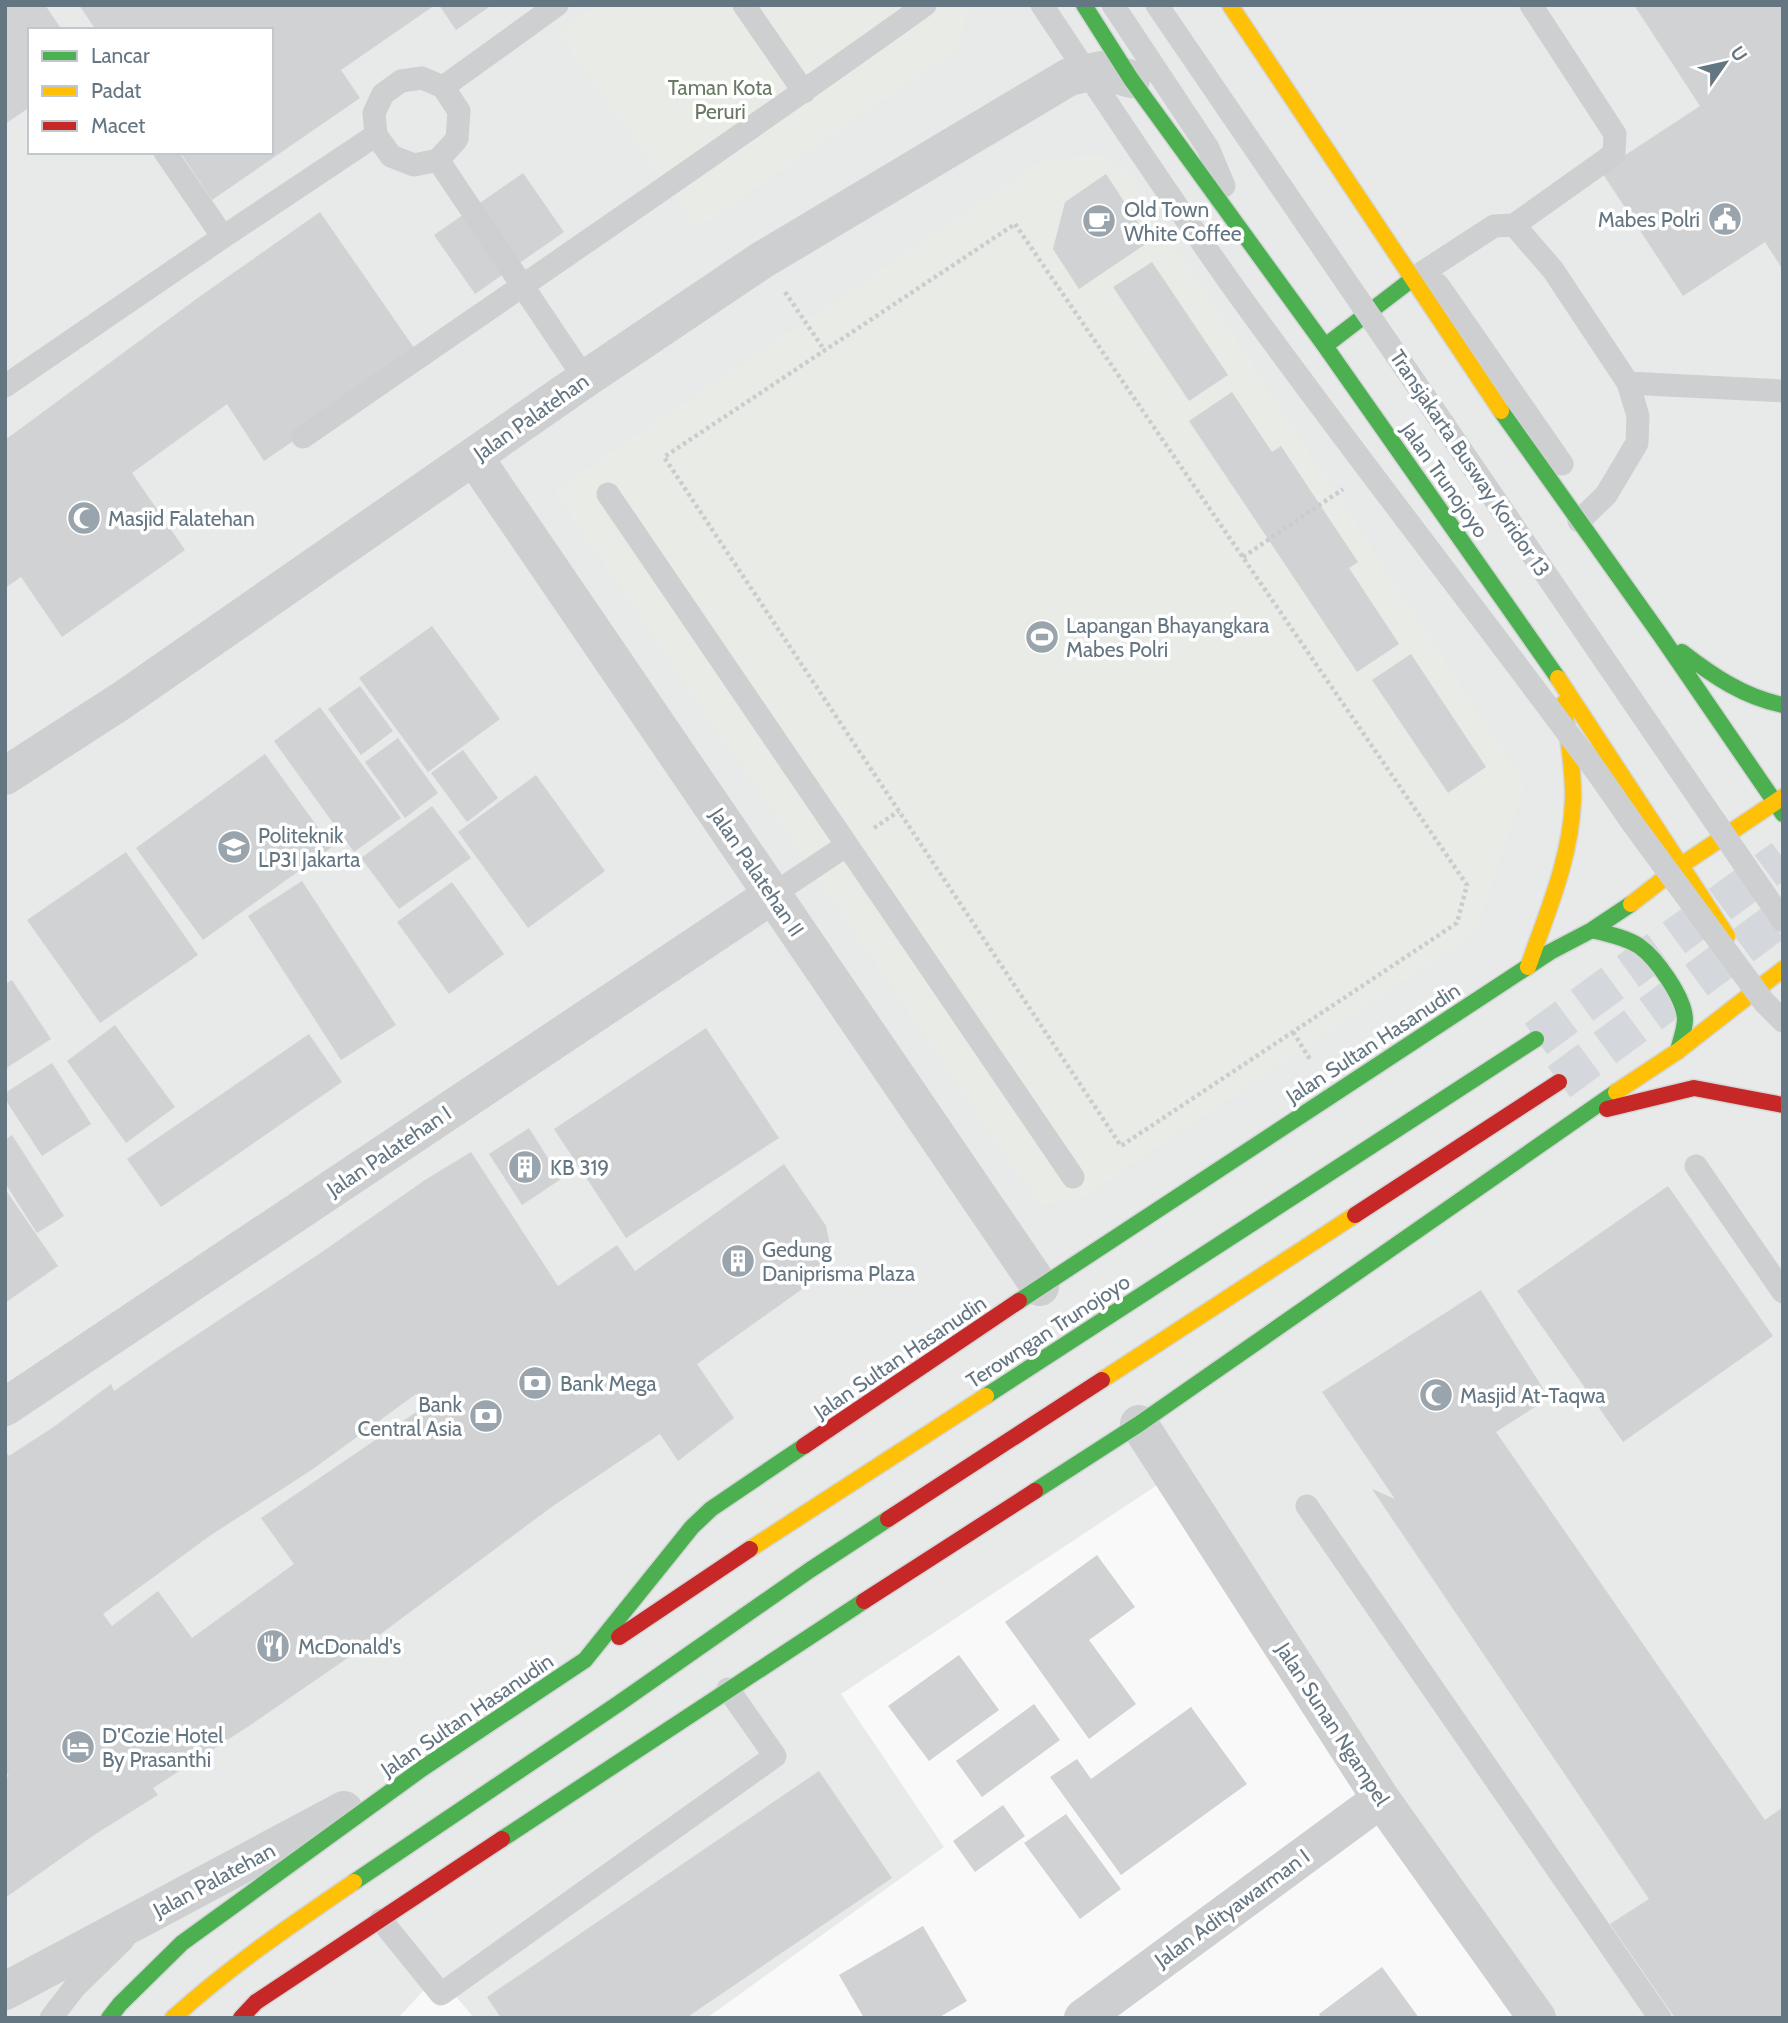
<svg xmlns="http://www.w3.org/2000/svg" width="1788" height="2023" font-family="Cabin,sans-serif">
<rect width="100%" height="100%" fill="#f9f9f9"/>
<path fill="#e8e9e9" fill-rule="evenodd" d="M 5,5 L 1783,5 L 1783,2018 L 1518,2018 L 1171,1476 L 841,1694 L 944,1847 L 707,2018 L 474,2018 L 438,1975 L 398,2018 L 5,2018 ZM 30,30 L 271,30 L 271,152 L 30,152 Z"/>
<path fill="#e8ebe6" d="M 597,5 L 970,5 L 957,49 L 697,229 L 558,33 Z
M 1098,154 L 1129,174 L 1525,784 L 1475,933 L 1082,1198 L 1040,1206 L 554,491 L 1041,161 Z"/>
<path fill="#d0d2d3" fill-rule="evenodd" d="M 5,5 L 45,5 L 62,30 L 30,30 L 30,107 L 5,124 Z
M 79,5 L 435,5 L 341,70 L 360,98 L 212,200 L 180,152 L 271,152 L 271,30 L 96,30 Z
M 439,5 L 492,5 L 456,30 Z
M 1634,5 L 1783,5 L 1783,270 L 1765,242 L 1683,296 L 1601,171 L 1700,106 Z
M 523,173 L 564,232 L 475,294 L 434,235 Z
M 1106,174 L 1150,241 L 1079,289 L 1053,249 L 1065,202 Z
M 320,212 L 419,355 L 264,461 L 227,404 L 132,473 L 185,550 L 62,637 L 21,577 L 5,588 L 5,440 L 199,297 Z
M 1152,262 L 1228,375 L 1189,401 L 1113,287 Z
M 1232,392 L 1272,452 L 1281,446 L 1358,562 L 1349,568 L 1399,644 L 1357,672 L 1189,421 Z
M 432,626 L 500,719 L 428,772 L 359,678 Z
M 1411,654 L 1486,767 L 1448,793 L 1372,680 Z
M 360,686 L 393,731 L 361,755 L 328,709 Z
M 320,707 L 401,818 L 354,852 L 274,741 Z
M 398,738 L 438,793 L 405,818 L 365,762 Z
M 463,750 L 498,798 L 467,822 L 431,773 Z
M 265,754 L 332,847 L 203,940 L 136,848 Z
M 536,775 L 605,871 L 528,928 L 458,832 Z
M 432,806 L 471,858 L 399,909 L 361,858 Z
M 126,852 L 198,955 L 100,1023 L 27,920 Z
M 302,881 L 396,1025 L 341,1060 L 248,916 Z
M 452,882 L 504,954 L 449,994 L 397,922 Z
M 12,980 L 51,1039 L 5,1069 L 5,984 Z
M 115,1025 L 175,1107 L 126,1143 L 67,1061 Z
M 706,1028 L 779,1138 L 626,1238 L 554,1129 Z
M 309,1034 L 342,1082 L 161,1207 L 127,1159 Z
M 52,1063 L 91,1124 L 42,1156 L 5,1099 L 5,1093 Z
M 529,1128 L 561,1179 L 522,1205 L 489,1154 Z
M 12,1135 L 64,1216 L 37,1233 L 5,1183 L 5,1140 Z
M 471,1152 L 558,1286 L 617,1245 L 635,1271 L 784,1164 L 826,1226 L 831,1250 L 819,1277 L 697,1364 L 734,1418 L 678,1461 L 660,1434 L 553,1506 L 355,1653 L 252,1724 L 153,1788 L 158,1795 L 94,1835 L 5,1898 L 5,1778 L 9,1776 L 5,1771 L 5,1450 L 9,1456 L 55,1426 L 111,1384 L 114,1391 L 160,1359 L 319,1254 L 425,1180 ZM 416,1394 L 425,1406 L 261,1518 L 294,1564 L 192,1638 L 158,1591 L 112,1626 L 103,1614 L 211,1535 L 313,1469 Z
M 1668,1186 L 1773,1336 L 1623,1442 L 1517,1291 Z
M 5,1189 L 58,1266 L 5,1303 Z
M 1481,1290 L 1549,1398 L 1496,1432 L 1765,1820 L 1783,1807 L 1783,2018 L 1675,2018 L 1610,1924 L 1649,1899 L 1372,1489 L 1395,1499 L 1322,1392 Z
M 1097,1555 L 1135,1607 L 1089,1640 L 1136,1704 L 1089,1739 L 1005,1622 Z
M 959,1655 L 999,1710 L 929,1761 L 888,1706 Z
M 1034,1704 L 1060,1740 L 982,1797 L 956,1761 Z
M 1191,1707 L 1247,1784 L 1121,1875 L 1050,1777 L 1077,1759 L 1091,1779 Z
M 819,1771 L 892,1878 L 686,2018 L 501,2018 L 487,1997 Z
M 1003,1805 L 1025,1836 L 975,1872 L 953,1841 Z
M 1066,1814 L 1121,1889 L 1080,1919 L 1024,1843 Z
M 923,1926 L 967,2001 L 938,2018 L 864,2018 L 839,1975 Z
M 1382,1967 L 1419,2018 L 1321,2018 L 1319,2014 Z"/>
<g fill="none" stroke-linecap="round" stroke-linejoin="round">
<path stroke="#d4d8dc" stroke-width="38" stroke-dasharray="38 19" stroke-linecap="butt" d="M 1536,1039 L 1783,858
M 1559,1082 L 1783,916"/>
<g stroke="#d5d6d7" stroke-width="19">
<path id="fast" d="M 1084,5 L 1131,79 L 1325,346 L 1558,678
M 1325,346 L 1411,280
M 1501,411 L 1661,636 L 1783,814
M 1682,652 C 1713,676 1744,697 1783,705
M 1592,930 C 1607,934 1625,937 1639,946 C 1656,958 1684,997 1685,1019 C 1685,1030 1680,1041 1678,1051
M 1019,1301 L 1550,952 L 1592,930 L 1631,904
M 986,1396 L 1536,1039
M 1035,1491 L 1139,1424 L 1616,1092
M 502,1839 L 864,1601
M 354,1882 L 618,1704 L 810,1570 L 888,1519
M 109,2018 L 120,2004 L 182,1943 L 423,1768 L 585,1660 L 692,1527 L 711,1509 L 804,1446"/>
</g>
<g stroke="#d5d6d7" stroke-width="19">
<path id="slow" d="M 1230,5 L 1501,411
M 1558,678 L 1727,936
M 1631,904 L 1680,866 L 1783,797
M 1528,967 C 1547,913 1571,858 1573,800 C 1574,768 1567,735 1564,703
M 1616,1092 L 1678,1051 L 1783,969
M 1102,1380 L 1355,1215
M 750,1549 L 986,1396
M 173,2018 C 229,1967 291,1925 354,1882"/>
</g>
<g stroke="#d5d6d7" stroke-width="19">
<path id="jam" d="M 1607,1109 L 1694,1088 L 1783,1105
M 1355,1215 L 1559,1082
M 804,1446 L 1019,1301
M 888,1519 L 1102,1380
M 864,1601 L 1035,1491
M 619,1637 L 750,1549
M 241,2018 L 256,2002 L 502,1839"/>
</g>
<path stroke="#cbcccd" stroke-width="4.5" stroke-dasharray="3.5 3.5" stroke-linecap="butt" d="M 1015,224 L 1467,885 L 1457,923 L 1121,1146 L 664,457 Z
M 785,292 L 825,351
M 1243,557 L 1343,489
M 874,828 L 899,811
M 1293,1032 L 1311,1061"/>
<path stroke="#cecfd0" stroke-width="23" d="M 744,5 L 804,92
M 1113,5 L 1208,148 L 1224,186
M 422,78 L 443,87 L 459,111 L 457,139 L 438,160 L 414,165 L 391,156 L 376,135 L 374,113 L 383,94 L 401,81 Z
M 443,87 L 557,5
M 165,152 L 223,237 L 376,135
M 438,160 L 585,379
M 1514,225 L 1614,154 L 1615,134 L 1531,5
M 1411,280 L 1494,226 L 1514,225 L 1553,270 L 1628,383 L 1638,416 L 1637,443 L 1606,495 L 1579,521
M 1438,285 L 1562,464
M 1628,383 L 1783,391
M 5,386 L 223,237
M 303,437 C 511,293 720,152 925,5
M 608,494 L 1073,1177
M 772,895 L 847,845
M 1696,1166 L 1783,1292
M 1307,1506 L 1660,2018
M 381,1920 L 441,1994 L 775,1756 L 728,1689
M 51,2018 L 74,1988 L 123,1940"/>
<path stroke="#cecfd0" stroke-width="38" d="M 474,457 L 1040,1287
M 5,776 L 121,701 L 585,379 L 762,260 L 1069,77 L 1101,70 L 1131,79
M 5,1407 L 772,895
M 1139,1424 L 1381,1799 L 1537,2018
M 5,1991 L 344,1810
M 1083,2018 L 1381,1799"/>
<use href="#fast" stroke="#4caf50" stroke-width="16"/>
<use href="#slow" stroke="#ffc107" stroke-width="16"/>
<use href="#jam" stroke="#c62828" stroke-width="16"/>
<path stroke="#cecfd0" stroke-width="23" d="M 1042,5 C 1107,103 1171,200 1239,295 C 1356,457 1480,614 1599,775 L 1633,824 L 1764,1002 L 1783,1021
M 1157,5 L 1783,921"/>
</g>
<defs>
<g id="civic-disc" transform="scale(1.75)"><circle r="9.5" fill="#99a4ac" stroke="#fff"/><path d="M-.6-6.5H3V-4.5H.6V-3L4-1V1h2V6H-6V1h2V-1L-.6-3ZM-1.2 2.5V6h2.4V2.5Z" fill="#fff"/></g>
<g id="cafe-disc" transform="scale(1.75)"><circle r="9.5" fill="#99a4ac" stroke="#fff"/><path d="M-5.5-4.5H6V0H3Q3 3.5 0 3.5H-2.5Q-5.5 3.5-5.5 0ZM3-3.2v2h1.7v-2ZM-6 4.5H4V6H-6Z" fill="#fff"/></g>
<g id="mosque-disc" transform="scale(1.75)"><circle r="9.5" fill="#99a4ac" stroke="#fff"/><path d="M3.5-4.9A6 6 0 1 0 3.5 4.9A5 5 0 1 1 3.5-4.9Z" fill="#fff"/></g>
<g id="stadium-disc" transform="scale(1.75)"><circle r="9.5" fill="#99a4ac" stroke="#fff"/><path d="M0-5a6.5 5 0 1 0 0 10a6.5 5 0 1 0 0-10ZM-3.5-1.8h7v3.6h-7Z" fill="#fff"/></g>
<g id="university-disc" transform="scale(1.75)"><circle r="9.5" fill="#99a4ac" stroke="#fff"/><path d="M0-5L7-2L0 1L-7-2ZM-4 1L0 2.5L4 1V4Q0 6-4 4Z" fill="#fff"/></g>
<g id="building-disc" transform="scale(1.75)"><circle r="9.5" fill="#99a4ac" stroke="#fff"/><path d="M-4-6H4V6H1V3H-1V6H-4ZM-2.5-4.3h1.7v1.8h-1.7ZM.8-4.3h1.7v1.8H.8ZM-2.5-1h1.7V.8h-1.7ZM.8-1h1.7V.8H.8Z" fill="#fff"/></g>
<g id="bank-disc" transform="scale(1.75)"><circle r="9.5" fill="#99a4ac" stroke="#fff"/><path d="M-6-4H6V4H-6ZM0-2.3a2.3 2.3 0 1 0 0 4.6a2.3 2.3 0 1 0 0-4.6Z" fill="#fff"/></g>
<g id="restaurant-disc" transform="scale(1.75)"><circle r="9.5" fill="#99a4ac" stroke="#fff"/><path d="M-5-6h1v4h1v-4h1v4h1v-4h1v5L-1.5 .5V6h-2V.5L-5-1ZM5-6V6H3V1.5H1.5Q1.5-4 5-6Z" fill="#fff"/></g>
<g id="hotel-disc" transform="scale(1.75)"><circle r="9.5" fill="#99a4ac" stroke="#fff"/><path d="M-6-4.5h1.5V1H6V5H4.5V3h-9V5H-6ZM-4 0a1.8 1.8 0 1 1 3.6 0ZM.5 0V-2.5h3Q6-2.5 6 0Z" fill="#fff"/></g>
</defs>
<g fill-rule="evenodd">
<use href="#civic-disc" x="1725" y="219"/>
<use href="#cafe-disc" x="1099" y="221"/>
<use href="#mosque-disc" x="84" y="518"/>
<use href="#stadium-disc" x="1042" y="637"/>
<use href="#university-disc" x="234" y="847"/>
<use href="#building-disc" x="525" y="1167"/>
<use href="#building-disc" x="738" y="1261"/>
<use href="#bank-disc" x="535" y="1383"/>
<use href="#mosque-disc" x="1436" y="1395"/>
<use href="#bank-disc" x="486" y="1416"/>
<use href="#restaurant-disc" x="273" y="1646"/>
<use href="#hotel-disc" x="78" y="1747"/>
</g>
<g text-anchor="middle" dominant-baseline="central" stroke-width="7" stroke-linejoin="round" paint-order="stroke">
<g font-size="21" fill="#687a64" stroke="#fff">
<text x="720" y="87">Taman Kota<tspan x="720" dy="24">Peruri</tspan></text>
</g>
<g font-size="21" fill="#657683" stroke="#fff" text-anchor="start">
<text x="1124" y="209">Old Town<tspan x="1124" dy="24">White Coffee</tspan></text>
<text x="1700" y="219" text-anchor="end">Mabes Polri</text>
<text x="108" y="518">Masjid Falatehan</text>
<text x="1066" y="625">Lapangan Bhayangkara<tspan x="1066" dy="24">Mabes Polri</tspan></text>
<text x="258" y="835">Politeknik<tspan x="258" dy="24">LP3I Jakarta</tspan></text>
<text x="550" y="1167">KB 319</text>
<text x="762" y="1249">Gedung<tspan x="762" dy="24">Daniprisma Plaza</tspan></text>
<text x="560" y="1383">Bank Mega</text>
<text x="1460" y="1395">Masjid At-Taqwa</text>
<text x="462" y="1404" text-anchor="end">Bank<tspan x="462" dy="24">Central Asia</tspan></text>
<text x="298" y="1646">McDonald's</text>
<text x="102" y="1735">D'Cozie Hotel<tspan x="102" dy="24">By Prasanthi</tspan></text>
</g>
<g font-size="21" fill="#657683" stroke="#fff">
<text transform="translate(531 417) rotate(-35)">Jalan Palatehan</text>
<text transform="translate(1470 463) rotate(56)">Transjakarta Busway Koridor 13</text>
<text transform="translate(1445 480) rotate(55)">Jalan Trunojoyo</text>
<text transform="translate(757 872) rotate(56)">Jalan Palatehan II</text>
<text transform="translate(1373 1043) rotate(-33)">Jalan Sultan Hasanudin</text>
<text transform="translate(389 1151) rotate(-34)">Jalan Palatehan I</text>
<text transform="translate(1048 1331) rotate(-33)">Terowngan Trunojoyo</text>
<text transform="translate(900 1357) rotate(-34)">Jalan Sultan Hasanudin</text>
<text transform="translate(467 1715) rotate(-34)">Jalan Sultan Hasanudin</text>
<text transform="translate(1333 1724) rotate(57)">Jalan Sunan Ngampel</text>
<text transform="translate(214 1880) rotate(-28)">Jalan Palatehan</text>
<text transform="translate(1232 1908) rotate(-36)">Jalan Adityawarman I</text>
</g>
</g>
<rect width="1788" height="2023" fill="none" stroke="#657683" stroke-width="14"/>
<rect x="28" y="28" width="245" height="126" fill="#ffffff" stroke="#c1c8cd" stroke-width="2"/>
<rect x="42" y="51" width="35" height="10" fill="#4caf50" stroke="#c1c8cd" stroke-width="2"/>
<text x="91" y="63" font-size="21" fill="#657683">Lancar</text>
<rect x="42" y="86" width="35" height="10" fill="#ffc107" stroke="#c1c8cd" stroke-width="2"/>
<text x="91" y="98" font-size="21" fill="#657683">Padat</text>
<rect x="42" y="121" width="35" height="10" fill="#c62828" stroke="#c1c8cd" stroke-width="2"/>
<text x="91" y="133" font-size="21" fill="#657683">Macet</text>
<g transform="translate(1725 63) rotate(56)" stroke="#ffffff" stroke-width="5" paint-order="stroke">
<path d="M0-5L12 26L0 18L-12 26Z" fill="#657683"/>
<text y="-10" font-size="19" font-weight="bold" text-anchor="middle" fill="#657683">U</text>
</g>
</svg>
